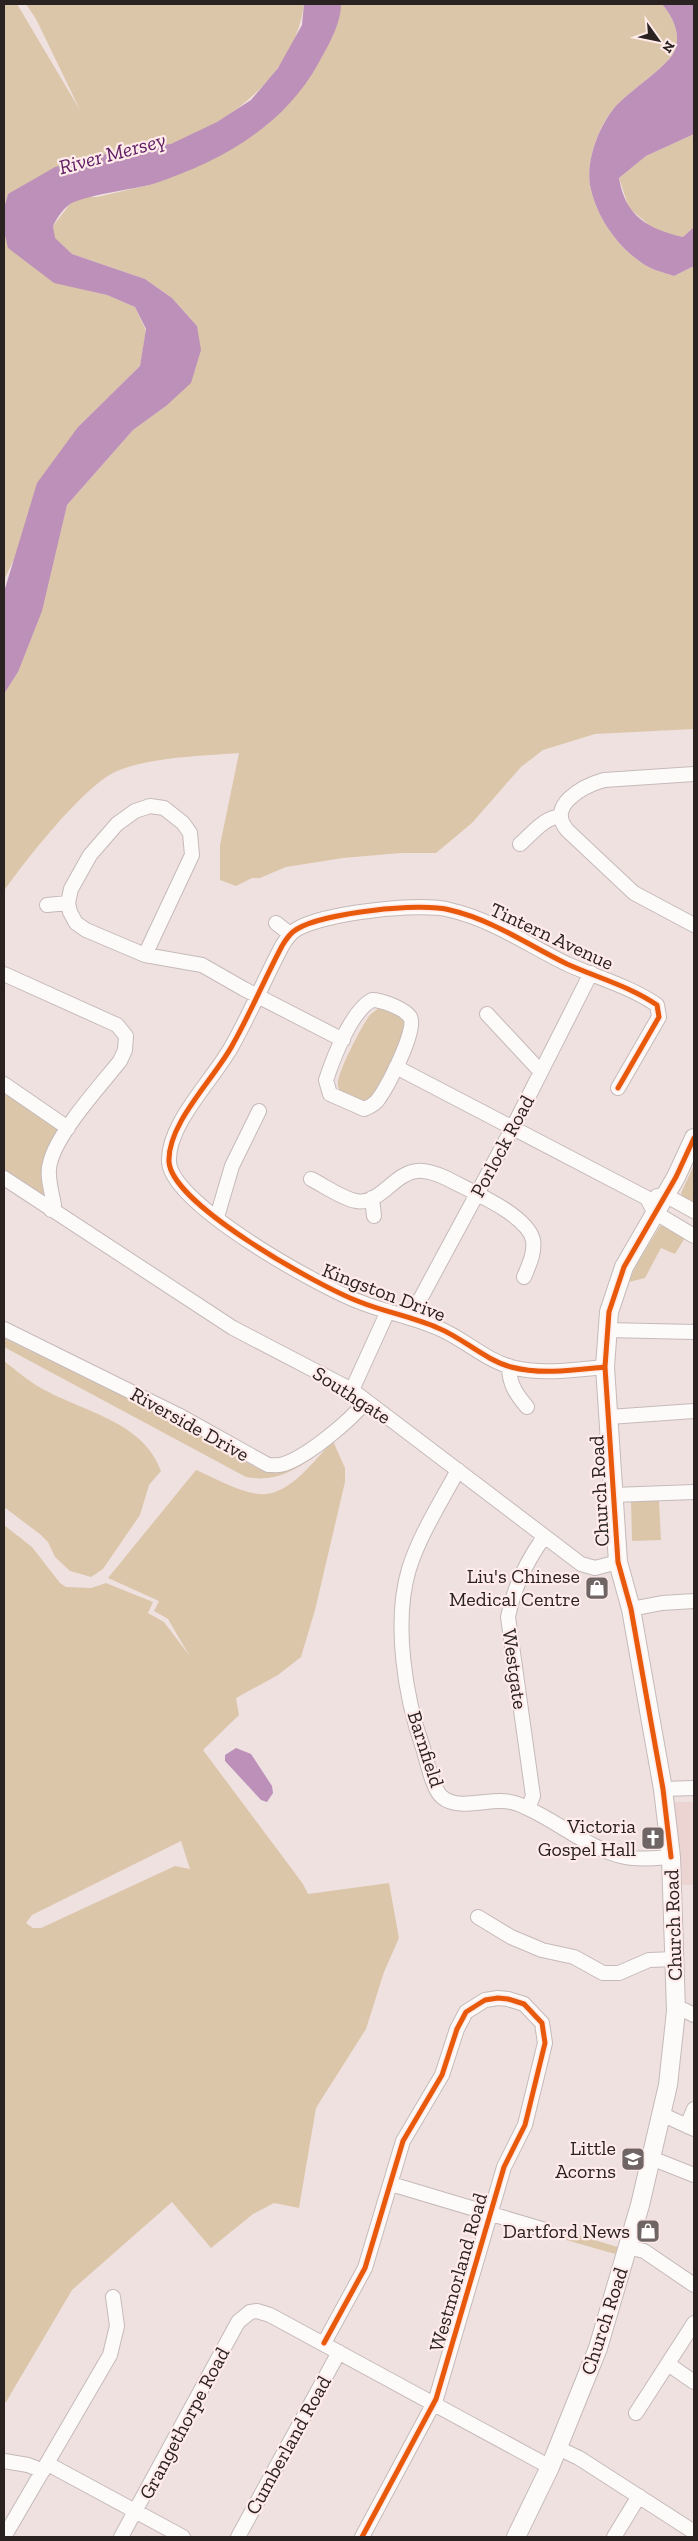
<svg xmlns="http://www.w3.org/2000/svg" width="698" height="2541" font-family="'Zilla Slab',serif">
<rect width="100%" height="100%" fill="#efe1e0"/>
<path fill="#ecd4d2" d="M 671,1802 L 694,1802 L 694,1885 L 679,1885 Z"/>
<path fill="#dcc6aa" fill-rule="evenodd" d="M 4,4 L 17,4 L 80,110 L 36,19 L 26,4 L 304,4 C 296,71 233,122 172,144 C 159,148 144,148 131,152 C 90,166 49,180 8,194 L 4,208 Z
M 341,4 L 662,4 C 673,17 682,35 674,52 C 669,65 627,93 615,107 C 599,125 586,160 590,185 C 596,217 618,248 645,265 C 653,270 665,273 674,276 L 694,266 L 694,729 L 595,734 L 543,750 L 521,767 L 472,823 L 436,853 L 401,853 L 343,858 L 286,867 L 260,878 L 252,878 L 236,886 L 220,880 L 220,845 L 239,753 C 203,756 147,757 115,772 C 84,786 24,862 4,891 L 4,694 L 18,672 L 67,505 L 133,430 L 166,406 L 197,326 L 172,298 L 145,279 L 72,254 L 54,238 L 53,226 L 70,204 L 83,197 L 97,197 L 153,184 L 202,164 L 331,39 Z
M 694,134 L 694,227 L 683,237 L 656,231 L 629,208 L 619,178 L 646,156 Z
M 4,231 L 9,248 L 54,282 L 107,295 L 135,307 L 146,331 L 140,366 L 78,427 L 4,580 Z
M 382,1007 L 410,1021 L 375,1099 L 363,1103 C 356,1099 340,1095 338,1086 C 335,1076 362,1026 369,1016 C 373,1012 377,1009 382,1007 Z
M 4,1092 L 58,1130 L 45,1197 L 4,1171 Z
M 694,1165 L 694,1202 L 691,1203 L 682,1198 L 681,1193 Z
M 660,1226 L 666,1226 L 686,1236 L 675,1254 L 661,1248 L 645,1278 L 629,1282 L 635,1267 Z
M 4,1338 L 178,1423 L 257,1468 L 282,1471 L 312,1453 L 313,1458 C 290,1473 273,1482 246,1477 L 4,1347 Z
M 4,1361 C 16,1370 28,1381 41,1388 C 83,1412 143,1421 161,1471 L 149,1485 L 140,1515 L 103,1569 L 91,1577 L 70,1571 L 55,1557 L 48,1542 L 41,1535 L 4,1507 Z
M 333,1441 L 345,1468 L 345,1482 L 315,1610 L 301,1657 L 278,1675 L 236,1698 L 239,1715 L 203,1750 L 303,1884 L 308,1894 L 389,1883 L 399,1938 L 384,1972 L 366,2029 L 316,2108 L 299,2208 L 274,2203 L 253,2214 L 211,2248 L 172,2202 L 72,2290 L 6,2402 L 4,2402 L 4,1525 L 32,1547 L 60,1583 L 66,1587 L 91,1588 L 106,1583 L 153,1602 L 148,1613 L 164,1622 L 189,1655 L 168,1619 L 154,1611 L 159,1601 L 108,1578 L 196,1470 C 215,1478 238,1492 259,1494 C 289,1497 314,1460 333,1441 ZM 181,1841 L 190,1869 L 175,1866 L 41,1928 L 33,1928 L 26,1923 L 32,1915 Z
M 631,1500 L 659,1500 L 661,1540 L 632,1541 Z
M 557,2229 L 618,2247 L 615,2254 L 549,2235 L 550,2233 L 555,2235 Z"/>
<path fill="#bc90b8" d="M 304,4 L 341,4 C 341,24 328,46 318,64 C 283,127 220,162 153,184 C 135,189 79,196 69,205 C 62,210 57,218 53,226 L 55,238 L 72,254 L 145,279 L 172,298 L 197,326 L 201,350 L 191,383 L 166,406 L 133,430 L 67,505 L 42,611 L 18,672 L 4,694 L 4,592 L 37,483 L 78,427 L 140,366 L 146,329 L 135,307 L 107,295 L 54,283 L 8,248 L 4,231 L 4,208 L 8,194 L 55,167 L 114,152 L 171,144 L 217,122 L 251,100 L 278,68 L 302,25 Z
M 662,4 L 694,4 L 694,134 L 646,156 L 619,178 C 625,216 648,229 683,237 L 694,227 L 694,266 L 674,276 C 665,273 653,270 645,265 C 618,248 596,217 590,185 C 586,160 599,126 615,107 C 627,93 669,65 674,52 C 682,35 673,17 662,4 Z
M 236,1748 L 251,1754 L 272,1786 L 273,1793 L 267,1802 L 261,1800 L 225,1761 L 225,1755 Z"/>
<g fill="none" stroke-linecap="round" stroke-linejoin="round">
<g stroke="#c5bab9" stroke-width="16">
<path id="minor" d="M 694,774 L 604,780 C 583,786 545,806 568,831 L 634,893 L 694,925
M 520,844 C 531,835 545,816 560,817
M 47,905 L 68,903
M 276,923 L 290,934
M 145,955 L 192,855 L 190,833 L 183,823 L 164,808 L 150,806 L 135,811 L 117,824 L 90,855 L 71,889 L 68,903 L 70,912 L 76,923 L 86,930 L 145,955 L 202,965 L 244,989 L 343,1040
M 4,974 L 117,1025 L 126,1036 L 125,1050 L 120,1061 C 100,1086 57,1133 50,1163 C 46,1176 52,1192 54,1205 L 51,1210
M 372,1000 C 381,1000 404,1008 410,1017 C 418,1030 386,1089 377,1101 C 373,1105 369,1107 364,1109 L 330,1094 L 326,1080 C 333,1059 351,1011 372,1000 Z
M 487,1014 L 541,1072
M 396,1067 L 647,1198 L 654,1212 L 694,1236
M 4,1084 L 68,1128
M 4,1178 L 233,1328 L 352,1390 L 581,1564 L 595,1568 L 618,1562
M 311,1179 C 325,1186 341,1198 356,1201 C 379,1206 394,1173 417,1171 C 427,1170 437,1174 446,1178 C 468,1190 527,1214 533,1240 C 535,1253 529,1265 524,1277
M 657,1196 L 665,1195 L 694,1211
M 372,1198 L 374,1216
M 217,1217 L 232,1166 L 259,1111
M 410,1318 L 512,1129 L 591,973
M 4,1329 L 182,1417 L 268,1465 C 274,1465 279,1466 284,1464 C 308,1456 350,1421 366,1401
M 607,1330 L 694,1332
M 509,1366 C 509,1384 516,1394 527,1407
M 605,1367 C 575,1370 541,1375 511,1367 C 485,1360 463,1338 438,1328 C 413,1317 385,1312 360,1302 C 320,1287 172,1205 169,1162 C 167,1123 216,1077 233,1044 C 251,1012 265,978 282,946 C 286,939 290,933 297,929 C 324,913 420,902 450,910 C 493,920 528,945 567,964 C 598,978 629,986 657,1005 L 659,1017 L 618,1088
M 352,1390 L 388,1311
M 609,1417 L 694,1411
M 458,1470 C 441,1502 420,1534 409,1569 C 393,1622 405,1697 423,1748 C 427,1761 433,1790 442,1797 C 457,1810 484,1800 502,1801 C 511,1801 519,1804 527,1808 C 560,1823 589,1849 625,1857 C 640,1860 656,1858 671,1857
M 613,1495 L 694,1492
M 631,1609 L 662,1603 L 694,1601
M 663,1789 L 694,1788
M 528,1808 L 533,1796 L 508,1617 C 514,1586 526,1562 544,1537
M 478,1917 L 511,1937 L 542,1950 L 574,1957 L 603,1973 L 619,1973 L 649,1960 L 675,1959
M 676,2011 L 684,2010 L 694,2015
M 661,2114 L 694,2129
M 687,2126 L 694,2109
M 651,2158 L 694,2175
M 391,2184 L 545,2230
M 628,2247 L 644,2251 L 694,2285
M 324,2343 L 365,2268 L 403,2141 L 442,2075 L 457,2029 L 466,2012 L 485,2000 L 498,1998 L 508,1999 L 524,2004 L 542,2023 L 545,2043 L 525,2125 L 504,2167 L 436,2399 L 362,2537
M 668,2364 L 694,2382
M 636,2413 L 694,2323
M 558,2448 L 579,2458 L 694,2532
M 4,2461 L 28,2465 L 43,2471
M 48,2464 L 183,2537
M 4,2537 L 110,2355 L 117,2326 L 113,2297
M 121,2537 L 238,2322 L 250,2312 L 257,2311 L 270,2315 L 550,2467
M 238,2537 L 339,2352
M 614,2537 L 639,2496"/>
</g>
<g stroke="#c5bab9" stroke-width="20">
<path id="major" d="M 516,2537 L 550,2467 L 598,2348 L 640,2205 L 668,2085 L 676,2011 L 671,1857 L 663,1789 L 651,1722 L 631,1609 L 618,1562 L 605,1367 L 609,1312 L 624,1267 L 676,1177 L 694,1138"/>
</g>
<use href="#minor" stroke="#fdfafa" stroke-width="14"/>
<use href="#major" stroke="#fdfafa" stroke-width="18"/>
<g stroke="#ffebe9" stroke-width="8">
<path id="cycleway" d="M 605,1367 C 575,1370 541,1375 511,1367 C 485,1360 463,1338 438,1328 C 413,1317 385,1312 360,1302 C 320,1287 172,1205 169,1162 C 167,1123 216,1077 233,1044 C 251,1012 265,978 282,946 C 286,939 290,933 297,929 C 324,913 420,902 450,910 C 493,920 528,945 567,964 C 598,978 629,986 657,1005 L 659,1017 L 618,1088
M 671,1857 L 663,1789 L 651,1722 L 631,1609 L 618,1562 L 605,1367 L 609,1312 L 624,1267 L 676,1177 L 694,1138
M 324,2343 L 365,2268 L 403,2141 L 442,2075 L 457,2029 L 466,2012 L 485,2000 L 498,1998 L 508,1999 L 524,2004 L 542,2023 L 545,2043 L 525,2125 L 504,2167 L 436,2399 L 362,2537"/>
</g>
<use href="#cycleway" stroke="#e8590c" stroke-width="5"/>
</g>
<defs>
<g id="shop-square" transform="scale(1.25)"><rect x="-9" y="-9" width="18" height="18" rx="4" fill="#6f6564" stroke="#ffebe9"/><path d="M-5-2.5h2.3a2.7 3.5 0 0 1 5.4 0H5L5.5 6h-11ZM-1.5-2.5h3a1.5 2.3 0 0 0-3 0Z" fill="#fff"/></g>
<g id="church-square" transform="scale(1.25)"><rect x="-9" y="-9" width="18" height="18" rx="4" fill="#6f6564" stroke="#ffebe9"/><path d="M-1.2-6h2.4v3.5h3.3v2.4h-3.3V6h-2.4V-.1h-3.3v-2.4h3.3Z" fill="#fff"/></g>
<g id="school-square" transform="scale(1.25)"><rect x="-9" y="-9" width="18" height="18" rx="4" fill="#6f6564" stroke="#ffebe9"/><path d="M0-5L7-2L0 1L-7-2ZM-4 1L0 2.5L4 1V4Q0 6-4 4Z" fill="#fff"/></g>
</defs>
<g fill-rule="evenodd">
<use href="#shop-square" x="597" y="1588"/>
<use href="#church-square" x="653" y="1838"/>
<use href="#school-square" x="633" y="2159"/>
<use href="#shop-square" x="648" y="2231"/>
</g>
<g text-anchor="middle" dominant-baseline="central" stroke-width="4.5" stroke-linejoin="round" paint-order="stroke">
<g font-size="20" fill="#2a2221" stroke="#ffebe9">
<text transform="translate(552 936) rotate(25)">Tintern Avenue</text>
<text transform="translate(502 1146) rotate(-62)">Porlock Road</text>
<text transform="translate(384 1292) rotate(21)">Kingston Drive</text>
<text transform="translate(352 1395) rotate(33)">Southgate</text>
<text transform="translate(190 1424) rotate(29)">Riverside Drive</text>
<text transform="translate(599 1491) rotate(-93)">Church Road</text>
<text transform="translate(515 1669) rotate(82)">Westgate</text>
<text transform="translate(426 1749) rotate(72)">Barnfield</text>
<text transform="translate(673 1925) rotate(-92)">Church Road</text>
<text transform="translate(458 2272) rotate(-74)">Westmorland Road</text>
<text transform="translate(604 2321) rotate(-72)">Church Road</text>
<text transform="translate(184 2423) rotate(-62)">Grangethorpe Road</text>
<text transform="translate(288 2445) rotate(-61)">Cumberland Road</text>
</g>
<g font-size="20" fill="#2a2221" stroke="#ffebe9" text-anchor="end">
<text x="580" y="1576">Liu's Chinese<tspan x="580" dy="23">Medical Centre</tspan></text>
<text x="636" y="1826">Victoria<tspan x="636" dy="23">Gospel Hall</tspan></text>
<text x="616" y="2148">Little<tspan x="616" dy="23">Acorns</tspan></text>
<text x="630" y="2231">Dartford News</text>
</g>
<g font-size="21" font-style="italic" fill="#621e65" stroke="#ffebe9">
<text transform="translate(112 153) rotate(-15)">River Mersey</text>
</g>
</g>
<rect width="698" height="2541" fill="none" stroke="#2a2221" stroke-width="10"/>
<g transform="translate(658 40) rotate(123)" stroke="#ffebe9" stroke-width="4" paint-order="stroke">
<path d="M0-4L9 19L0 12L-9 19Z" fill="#2a2221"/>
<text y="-8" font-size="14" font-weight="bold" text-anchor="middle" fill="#2a2221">N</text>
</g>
</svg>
